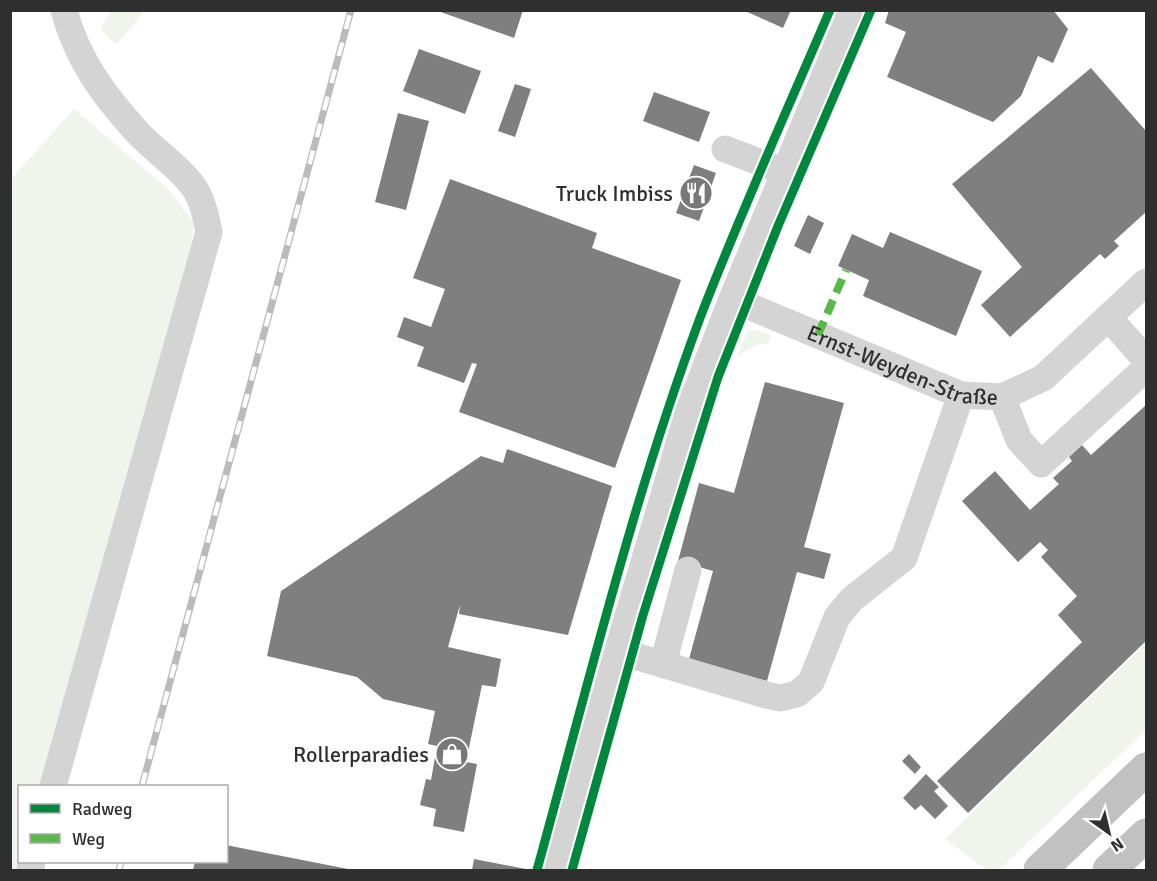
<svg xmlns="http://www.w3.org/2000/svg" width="1157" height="881" font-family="Signika,sans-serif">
<rect width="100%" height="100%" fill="#fff"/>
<path fill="#f0f5ec" d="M 111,11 L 145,11 L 116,45 L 100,29 Z
M 74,109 L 168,189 L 194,223 L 190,262 L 41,786 L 20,786 L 20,862 L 17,870 L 11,870 L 11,179 Z
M 755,330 L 771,335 L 769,343 L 757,345 L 737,356 L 748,331 Z
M 1146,643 L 1146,729 L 1143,733 L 999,870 L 987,870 L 945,839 Z"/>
<path fill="#7f7f7f" d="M 435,10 L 523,10 L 514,38 Z
M 743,10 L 791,10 L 783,28 Z
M 889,10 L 1053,10 L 1068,29 L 1053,63 L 1038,56 L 1021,96 L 993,122 L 887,77 L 906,32 L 885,23 Z
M 419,49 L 481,71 L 465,114 L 403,91 Z
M 1091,68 L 1146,131 L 1146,212 L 1114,241 L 1119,246 L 1105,259 L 1100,254 L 1010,337 L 981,305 L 1022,267 L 952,184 Z
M 515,84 L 531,89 L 515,137 L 498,131 Z
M 654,92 L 710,112 L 699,142 L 643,121 Z
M 398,113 L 429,121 L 406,210 L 375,202 Z
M 694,165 L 716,173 L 699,221 L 676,213 Z
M 450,179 L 597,233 L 592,248 L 681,280 L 615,468 L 459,412 L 477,364 L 472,363 L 464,383 L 417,366 L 424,347 L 397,337 L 404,317 L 431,327 L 445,289 L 413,278 Z
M 808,215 L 824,223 L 810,254 L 794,246 Z
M 890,232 L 982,271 L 956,336 L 863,296 L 869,280 L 838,266 L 852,234 L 883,248 Z
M 765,382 L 844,403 L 804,547 L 831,554 L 824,579 L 797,572 L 767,681 L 689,659 L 713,571 L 678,561 L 699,483 L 734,493 Z
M 1146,405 L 1146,641 L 968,813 L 937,781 L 1082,642 L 1058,615 L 1077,596 L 1041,557 L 1048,550 L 1040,542 L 1018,562 L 962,501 L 995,471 L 1030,510 L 1059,484 L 1053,478 L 1072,461 L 1069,457 L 1082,445 L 1091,455 Z
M 507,449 L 612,486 L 568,635 L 459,614 L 460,605 L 448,647 L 501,659 L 496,687 L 482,685 L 466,762 L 477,764 L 464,832 L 433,826 L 436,809 L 420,805 L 426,779 L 431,780 L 437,746 L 428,744 L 435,711 L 383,699 L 357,677 L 267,656 L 281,591 L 481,456 L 503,463 Z
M 909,754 L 921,767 L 915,774 L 902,761 Z
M 926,774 L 939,787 L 934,791 L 948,806 L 935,819 L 921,805 L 915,810 L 903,798 Z
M 226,845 L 348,869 L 348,870 L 193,870 L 195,862 L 226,862 Z
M 474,859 L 526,869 L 526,870 L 472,870 Z"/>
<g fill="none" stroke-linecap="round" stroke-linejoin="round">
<g stroke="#d4d4d4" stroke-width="27">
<path d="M 725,149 L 785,172"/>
<path id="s1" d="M 732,299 L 961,395 L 1002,397 L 1043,378 L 1146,282"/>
<path d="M 1108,317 L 1146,360"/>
<path d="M 1002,397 L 1019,440 L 1041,464 L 1146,368"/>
<path d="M 618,651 L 766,695 L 781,698 L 797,694 L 811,682 L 837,617 L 852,599 L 904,558 L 961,395"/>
<path d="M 663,664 L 688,570"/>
<path d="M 53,786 L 209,232 C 206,217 203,202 195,189 C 183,170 155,151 139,134 C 105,97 77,60 64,10"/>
<path d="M 30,870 L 32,862"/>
<path d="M 556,870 L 620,643 L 689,410 L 732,299 L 852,10"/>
</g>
<path stroke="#c1c1c1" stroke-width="33" d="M 1040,870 L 1146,769
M 1109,870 L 1146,835"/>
<g stroke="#bbb" stroke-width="7">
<path id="rail" d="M 142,786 L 351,10
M 119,870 L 121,862"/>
</g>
<use href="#rail" stroke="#fff" stroke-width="4.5" stroke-dasharray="14" stroke-linecap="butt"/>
<path stroke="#58b947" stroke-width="8" stroke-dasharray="15 8" stroke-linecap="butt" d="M 818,335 L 846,270"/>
<g stroke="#fff" stroke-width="13">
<path id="cycleway" d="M 537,870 C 588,685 633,498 700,318 C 740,214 786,113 830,10
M 572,870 L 643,615 L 718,377 L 778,226 L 871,10"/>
</g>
<use href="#cycleway" stroke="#00873e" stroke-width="9"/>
</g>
<defs>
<g id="restaurant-disc" transform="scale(1.725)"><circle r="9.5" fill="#787878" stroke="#fff"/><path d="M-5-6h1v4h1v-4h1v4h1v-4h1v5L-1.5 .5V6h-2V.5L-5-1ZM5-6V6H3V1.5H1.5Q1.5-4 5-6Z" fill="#fff"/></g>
<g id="shop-disc" transform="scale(1.725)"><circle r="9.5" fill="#787878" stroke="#fff"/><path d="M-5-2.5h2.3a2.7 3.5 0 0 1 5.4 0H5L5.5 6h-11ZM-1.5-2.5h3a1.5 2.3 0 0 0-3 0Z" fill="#fff"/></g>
</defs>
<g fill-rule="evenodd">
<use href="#restaurant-disc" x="696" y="193"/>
<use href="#shop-disc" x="452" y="754"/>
</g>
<g text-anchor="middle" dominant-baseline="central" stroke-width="6" stroke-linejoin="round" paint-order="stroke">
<g font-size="22" fill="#2f2f2f" stroke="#fff" text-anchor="end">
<text x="673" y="193">Truck Imbiss</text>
<text x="429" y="754">Rollerparadies</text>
</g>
<g font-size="22" fill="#2f2f2f" stroke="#fff">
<text stroke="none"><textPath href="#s1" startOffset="184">Ernst-Weyden-Straße</textPath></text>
</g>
</g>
<rect width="1157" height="881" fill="none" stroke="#2f2f2f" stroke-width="24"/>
<rect x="18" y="785" width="210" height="78" fill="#ffffff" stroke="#acacac" stroke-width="1.5"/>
<rect x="30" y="804" width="30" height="9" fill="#00873e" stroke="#acacac" stroke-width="1.5"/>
<text x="72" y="815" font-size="18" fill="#2f2f2f">Radweg</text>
<rect x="30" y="834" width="30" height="9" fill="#58b947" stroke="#acacac" stroke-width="1.5"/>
<text x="72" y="845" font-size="18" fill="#2f2f2f">Weg</text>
<g transform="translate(1109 833) rotate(146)" stroke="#ffffff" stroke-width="4.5" paint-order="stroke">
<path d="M0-4.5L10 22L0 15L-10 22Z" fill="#2f2f2f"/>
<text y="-9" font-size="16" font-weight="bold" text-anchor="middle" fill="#2f2f2f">N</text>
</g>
</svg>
